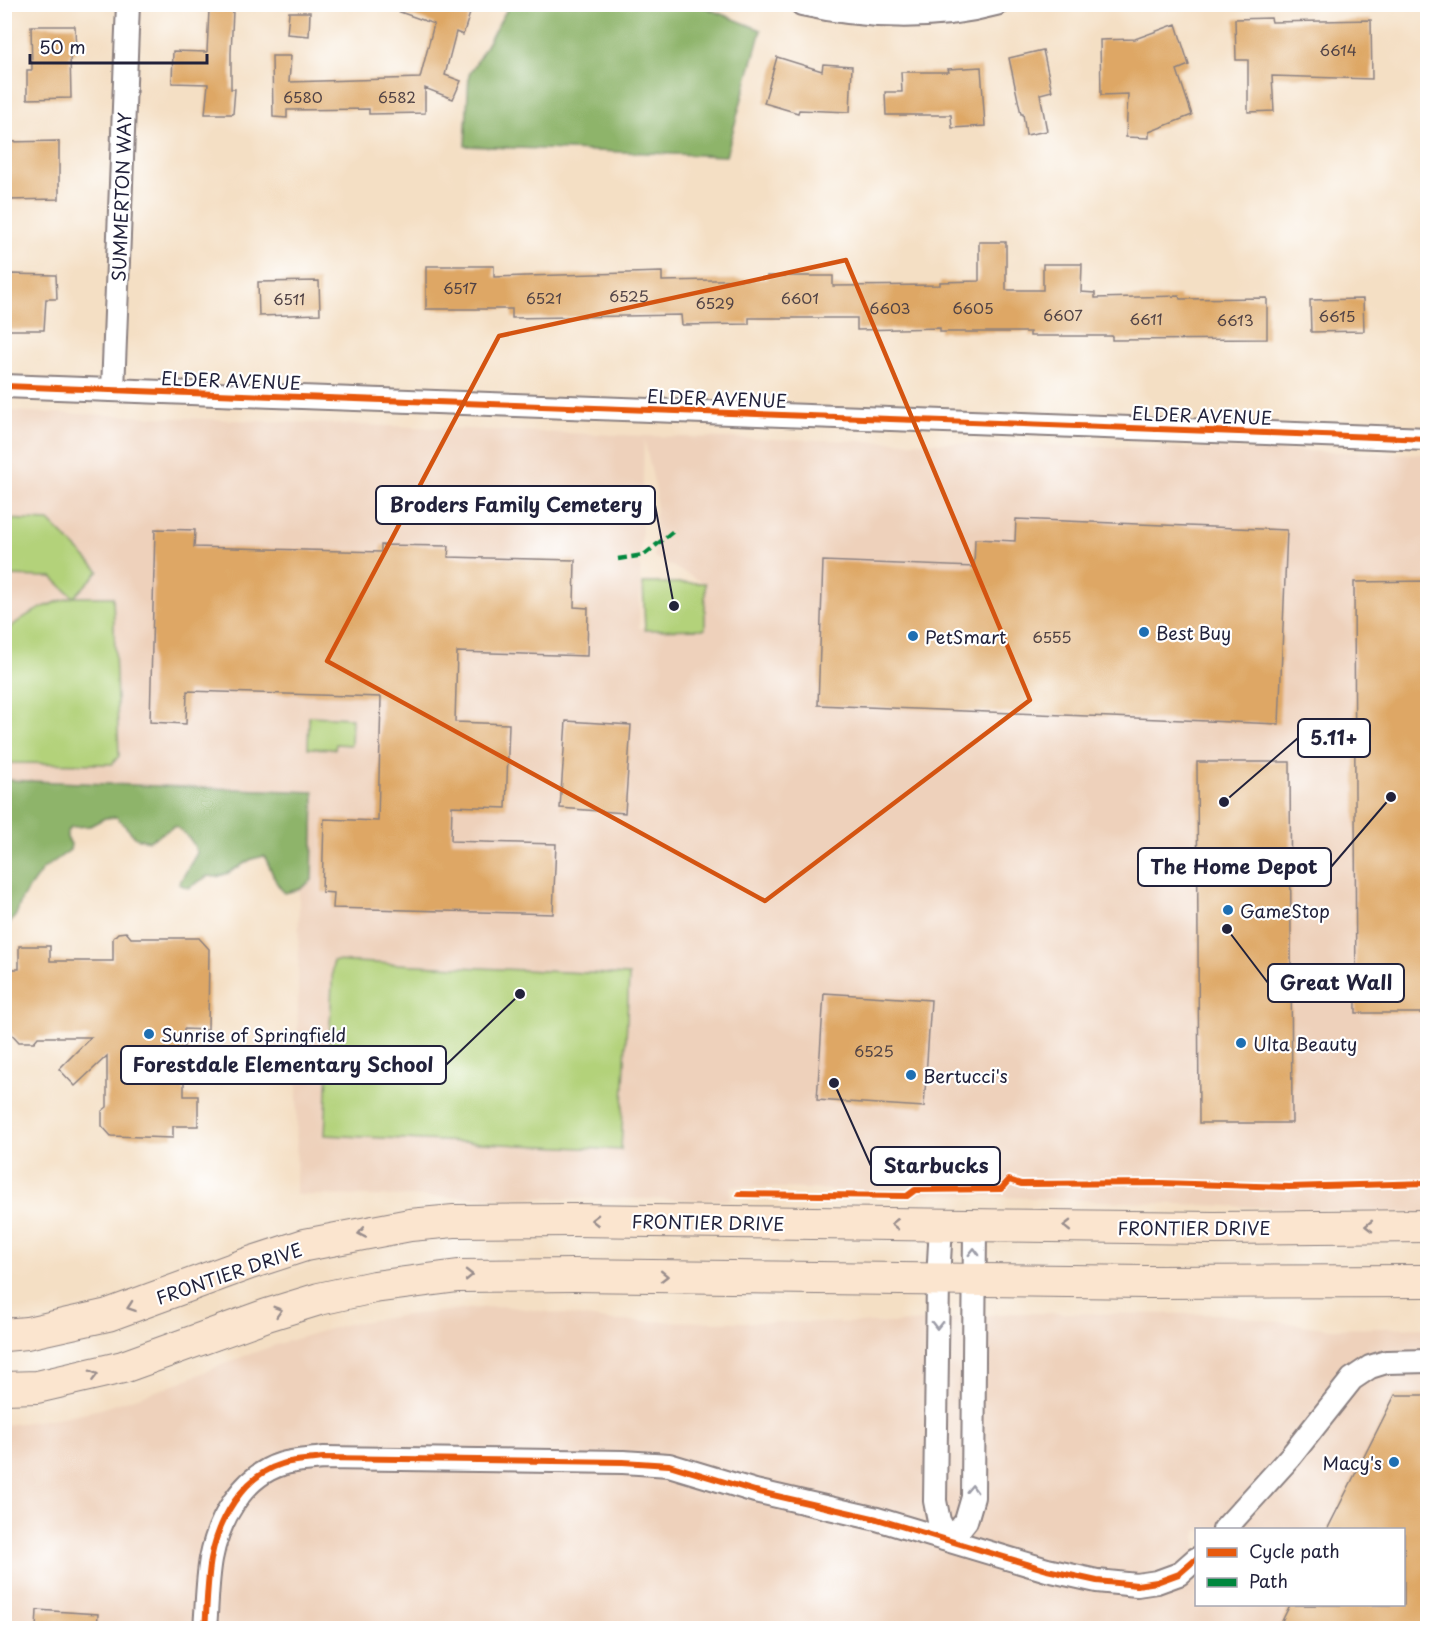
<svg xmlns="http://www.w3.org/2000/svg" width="1432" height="1633" font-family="'Playpen Sans',sans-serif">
<rect width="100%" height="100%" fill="#fff"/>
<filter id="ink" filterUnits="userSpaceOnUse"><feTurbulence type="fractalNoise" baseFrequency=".0167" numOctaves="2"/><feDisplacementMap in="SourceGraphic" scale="12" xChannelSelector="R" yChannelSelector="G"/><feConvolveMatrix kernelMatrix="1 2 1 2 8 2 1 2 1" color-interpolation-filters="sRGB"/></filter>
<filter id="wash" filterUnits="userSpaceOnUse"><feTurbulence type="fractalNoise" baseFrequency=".008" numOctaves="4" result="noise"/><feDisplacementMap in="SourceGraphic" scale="24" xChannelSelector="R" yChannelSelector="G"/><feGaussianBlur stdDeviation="1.35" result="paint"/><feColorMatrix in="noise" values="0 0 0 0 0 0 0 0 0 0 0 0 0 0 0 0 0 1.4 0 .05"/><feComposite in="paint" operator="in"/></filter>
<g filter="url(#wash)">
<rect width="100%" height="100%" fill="#f4dfc4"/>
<path fill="#eed1bb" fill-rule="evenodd" d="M 5,411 L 644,436 L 1427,454 L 1427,1214 L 731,1186 L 730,1200 L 296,1195 L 300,803 L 5,797 ZM 644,439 L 656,491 L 654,557 L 704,583 L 705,629 L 639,628 Z
M 503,1306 L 615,1321 L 898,1323 L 1013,1313 L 1221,1314 L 1331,1329 L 1427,1327 L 1427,1628 L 5,1628 L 4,1425 L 52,1419 L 97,1410 L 166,1388 L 228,1362 L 281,1343 L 347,1324 L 413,1314 ZM 1196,1530 L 1404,1530 L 1404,1604 L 1196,1604 Z"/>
<path fill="#b3d27a" stroke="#6a7a5a" stroke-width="1.5" d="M 5,519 L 49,521 L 99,571 L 74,597 L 113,597 L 119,756 L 112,764 L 5,763 L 5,632 C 26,613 45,605 73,597 L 52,577 L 5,576 Z
M 643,583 L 705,583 L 705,629 L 645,630 Z
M 309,716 L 352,718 L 351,745 L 336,744 L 335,749 L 308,748 Z
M 333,961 L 629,975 L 621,1150 L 325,1135 Z"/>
<path fill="#8eb46a" stroke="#586b52" stroke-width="1.5" d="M 510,4 L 699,5 L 761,30 L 726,156 L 465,146 L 469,75 Z
M 5,780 L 314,792 L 312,880 L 300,889 L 285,893 C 273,883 272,868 264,856 L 252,859 L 228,873 L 217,877 L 208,876 L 188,888 L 179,884 L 197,853 C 193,840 186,834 175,826 L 149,841 L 136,838 L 117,817 L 105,818 L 90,826 L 71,827 L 67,833 L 67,838 L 71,844 L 70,850 L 42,870 L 22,898 L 16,915 L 5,930 Z"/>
<g id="blocks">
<path fill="#dea765" d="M 387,4 L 473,4 L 463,35 L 456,32 L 445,75 L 461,81 L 453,99 L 425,88 L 425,113 L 369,114 L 369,109 L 287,110 L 287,118 L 273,117 L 272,56 L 291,56 L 289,82 L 420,78 L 434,24 L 386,7 Z
M 209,10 L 233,11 L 231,53 L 231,89 L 235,89 L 233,114 L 205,114 L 208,84 L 172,83 L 173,51 L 207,52 Z
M 289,12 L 310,12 L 309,36 L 287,34 Z
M 1271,18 L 1272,22 L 1371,20 L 1372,79 L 1272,76 L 1274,111 L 1248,112 L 1248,60 L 1236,60 L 1235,19 Z
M 1176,24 L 1189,65 L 1177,70 L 1192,115 L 1149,132 L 1149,138 L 1126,137 L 1128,94 L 1101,95 L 1100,40 L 1135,39 Z
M 31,26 L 75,26 L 76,53 L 70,54 L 71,98 L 27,99 L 27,70 L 32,70 Z
M 1043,50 L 1052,91 L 1040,94 L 1047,131 L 1026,135 L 1023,114 L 1021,114 L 1009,58 Z
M 777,57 L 822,71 L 823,64 L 852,66 L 850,112 L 799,110 L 798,113 L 764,103 Z
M 981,67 L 985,126 L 952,128 L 951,115 L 886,115 L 885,92 L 902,92 L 901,72 L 949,72 L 948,69 Z
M 59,141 L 59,199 L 7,200 L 6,142 Z
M 979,242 L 1006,242 L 1006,290 L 1043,290 L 1043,264 L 1082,264 L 1081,292 L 1095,293 L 1095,298 L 1179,296 L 1180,299 L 1267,298 L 1267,339 L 1112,340 L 1112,336 L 1030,336 L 1030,332 L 940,332 L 940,328 L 857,330 L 857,318 L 749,318 L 749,324 L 682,325 L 681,315 L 512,318 L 512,309 L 426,309 L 426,266 L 494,266 L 494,277 L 662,272 L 662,281 L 767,279 L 767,276 L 833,276 L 833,286 L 940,285 L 940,282 L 979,281 Z
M 9,274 L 56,275 L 57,299 L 46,299 L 44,330 L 7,330 Z
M 319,281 L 320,314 L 259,316 L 258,282 Z
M 1363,299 L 1364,331 L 1311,332 L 1310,300 Z
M 1016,519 L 1287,530 L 1279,724 L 818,705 L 823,561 L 974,567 L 975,539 L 1015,541 Z
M 155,529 L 195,530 L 194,547 L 381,552 L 381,545 L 449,546 L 448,557 L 575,560 L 574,607 L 588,608 L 587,656 L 457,652 L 455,722 L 509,724 L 506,808 L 452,806 L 451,841 L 556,844 L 553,914 L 333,908 L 334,893 L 322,892 L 324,819 L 378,821 L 381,697 L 187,691 L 186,724 L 150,722 Z
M 1428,581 L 1428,1013 L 1356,1013 L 1354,582 Z
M 566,721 L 631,725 L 625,813 L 560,808 Z
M 1197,762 L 1290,762 L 1292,1123 L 1199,1123 Z
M 126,932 L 131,938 L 199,938 L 209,949 L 208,1030 L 184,1029 L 184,1096 L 198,1096 L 198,1126 L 173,1126 L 173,1138 L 111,1136 L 102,1126 L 102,1111 L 107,1107 L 107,1056 L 75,1086 L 59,1069 L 91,1037 L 38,1037 L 34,1042 L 19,1042 L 9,1031 L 7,969 L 19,969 L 19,946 L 50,946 L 50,961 L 113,961 L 113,938 L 118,933 Z
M 824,993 L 931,1000 L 924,1107 L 817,1100 Z
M 1395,1395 L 1428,1395 L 1428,1629 L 1278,1629 L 1290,1605 L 1404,1605 L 1404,1530 L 1327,1530 Z
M 37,1610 L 98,1614 L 97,1629 L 36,1629 Z"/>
</g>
</g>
<g filter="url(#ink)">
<use href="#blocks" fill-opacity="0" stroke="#8b8080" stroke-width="1.5"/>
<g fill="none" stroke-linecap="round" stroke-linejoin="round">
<g stroke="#8b8080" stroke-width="26">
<path id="minor" d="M 802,4 C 864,18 934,21 996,4
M 4,386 L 1428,439
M 113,390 L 128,4
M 941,1225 L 938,1280 L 935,1501 L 939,1521 L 950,1541 L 966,1521 L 973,1497 L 975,1225
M 1224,1530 L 1291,1456 L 1352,1379 L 1370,1367 L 1386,1362 L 1428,1361
M 205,1628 C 207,1606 207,1582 211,1559 C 218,1521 242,1476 282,1464 C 294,1460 310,1460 323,1458 L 623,1462 L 669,1465 L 755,1491 L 877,1519 L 1047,1570 L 1097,1581 L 1137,1585 L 1157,1582 L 1179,1574 L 1196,1559"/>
</g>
<g stroke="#8b8080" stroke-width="34">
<path id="secondary" d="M 4,1335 L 27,1333 L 108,1315 L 250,1263 L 305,1245 L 410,1225 L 454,1221 L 573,1220 L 1213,1228 L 1428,1226
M 4,1388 L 37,1387 L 123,1367 L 267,1315 L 319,1299 L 374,1287 L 458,1276 L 573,1275 L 1146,1282 L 1428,1281"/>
</g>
<use href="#minor" stroke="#fff" stroke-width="22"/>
<use href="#secondary" stroke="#fbe5cf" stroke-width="32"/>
<path stroke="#00873e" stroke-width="4.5" stroke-dasharray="9 4.5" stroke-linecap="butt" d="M 618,559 L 644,555 L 676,529"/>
<g stroke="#fff" stroke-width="10">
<path id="cycleway" d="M 4,386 L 1428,439
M 739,1194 L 907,1196 L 915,1190 L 1001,1189 L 1009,1180 L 1021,1184 L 1161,1183 L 1289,1187 L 1428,1183
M 205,1628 C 207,1606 207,1582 211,1559 C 218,1521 242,1476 282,1464 C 294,1460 310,1460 323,1458 L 623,1462 L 669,1465 L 755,1491 L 877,1519 L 1047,1570 L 1097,1581 L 1137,1585 L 1157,1582 L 1179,1574 L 1196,1559"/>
</g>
<use href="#cycleway" stroke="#e8590c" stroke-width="6"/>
</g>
<defs><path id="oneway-chevron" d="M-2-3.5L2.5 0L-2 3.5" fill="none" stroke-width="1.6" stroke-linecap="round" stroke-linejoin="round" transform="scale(1.5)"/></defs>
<g stroke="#998d8c">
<use href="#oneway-chevron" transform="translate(595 1220) rotate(-179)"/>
<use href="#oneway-chevron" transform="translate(895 1224) rotate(-180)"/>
<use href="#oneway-chevron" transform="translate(1067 1226) rotate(-179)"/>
<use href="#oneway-chevron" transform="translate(1369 1226) rotate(179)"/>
<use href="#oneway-chevron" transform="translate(362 1233) rotate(169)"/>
<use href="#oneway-chevron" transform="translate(469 1275) rotate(-1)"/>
<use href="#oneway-chevron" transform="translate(664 1276) rotate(1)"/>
<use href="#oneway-chevron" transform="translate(131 1307) rotate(161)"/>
<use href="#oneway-chevron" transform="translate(278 1311) rotate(-17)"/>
<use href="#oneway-chevron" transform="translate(94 1375) rotate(-14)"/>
</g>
<g stroke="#9c9ca7">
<use href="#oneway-chevron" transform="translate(974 1252) rotate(-89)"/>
<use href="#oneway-chevron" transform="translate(937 1325) rotate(91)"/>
<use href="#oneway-chevron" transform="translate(972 1489) rotate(-88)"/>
</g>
</g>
<path fill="none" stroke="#d45411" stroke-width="4.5" stroke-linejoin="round" d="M 846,260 L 1030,700 L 765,901 L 327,661 L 499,336 Z"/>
<g fill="#1f6fb2" stroke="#fff" stroke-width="2">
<circle cx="1144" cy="632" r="6"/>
<circle cx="913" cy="636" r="6"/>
<circle cx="1228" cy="910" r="6"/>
<circle cx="149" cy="1034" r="6"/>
<circle cx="1241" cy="1043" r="6"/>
<circle cx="911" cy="1075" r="6"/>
<circle cx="1394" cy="1462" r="6"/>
</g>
<g text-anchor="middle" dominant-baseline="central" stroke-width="4.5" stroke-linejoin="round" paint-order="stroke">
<g font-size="15" fill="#514346">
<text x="1338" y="49">6614</text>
<text x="303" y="96">6580</text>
<text x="397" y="96">6582</text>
<text x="460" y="287">6517</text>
<text x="629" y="295">6525</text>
<text x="544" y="297">6521</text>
<text x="800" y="297">6601</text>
<text x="289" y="298">6511</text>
<text x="715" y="302">6529</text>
<text x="890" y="307">6603</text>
<text x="973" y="307">6605</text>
<text x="1063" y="314">6607</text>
<text x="1337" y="315">6615</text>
<text x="1146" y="318">6611</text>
<text x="1235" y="319">6613</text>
<text x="1052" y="636">6555</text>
<text x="874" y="1050">6525</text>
</g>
<g font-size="18" fill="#22223b" stroke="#fff">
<text transform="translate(121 197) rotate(-88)">SUMMERTON WAY</text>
<text transform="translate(231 380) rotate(2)">ELDER AVENUE</text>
<text transform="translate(717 398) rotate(2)">ELDER AVENUE</text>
<text transform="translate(1202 415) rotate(2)">ELDER AVENUE</text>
<text transform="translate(708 1222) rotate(1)">FRONTIER DRIVE</text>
<text x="1194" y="1227">FRONTIER DRIVE</text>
<text transform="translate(229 1273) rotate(-19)">FRONTIER DRIVE</text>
</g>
<g font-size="18" fill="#22223b" stroke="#fff" text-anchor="start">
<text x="1156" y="632">Best Buy</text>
<text x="925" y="636">PetSmart</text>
<text x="1240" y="910">GameStop</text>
<text x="161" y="1034">Sunrise of Springfield</text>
<text x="1253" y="1043">Ulta Beauty</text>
<text x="923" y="1075">Bertucci's</text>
<text x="1382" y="1462" text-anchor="end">Macy's</text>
</g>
</g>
<path fill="none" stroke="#22223b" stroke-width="2" d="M674 606L655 505M1224 802L1298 738M1391 797L1331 867M1227 929L1268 983M520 994L446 1065M834 1083L871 1166"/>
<g fill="#22223b" stroke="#fff" stroke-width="2">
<circle cx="674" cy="606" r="6"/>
<circle cx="1224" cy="802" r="6"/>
<circle cx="1391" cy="797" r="6"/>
<circle cx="1227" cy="929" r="6"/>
<circle cx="520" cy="994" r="6"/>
<circle cx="834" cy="1083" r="6"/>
</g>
<g fill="#fff" stroke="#22223b" stroke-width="2">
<rect x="376" y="486" width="279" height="38" rx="6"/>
<rect x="1298" y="719" width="72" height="38" rx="6"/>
<rect x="1138" y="848" width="193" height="38" rx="6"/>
<rect x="1268" y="964" width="136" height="38" rx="6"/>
<rect x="121" y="1046" width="325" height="38" rx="6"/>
<rect x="871" y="1147" width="129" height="38" rx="6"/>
</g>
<g font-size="20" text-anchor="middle" font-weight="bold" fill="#22223b">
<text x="516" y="512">Broders Family Cemetery</text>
<text x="1334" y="745">5.11+</text>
<text x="1234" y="874">The Home Depot</text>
<text x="1336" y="990">Great Wall</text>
<text x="283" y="1072">Forestdale Elementary School</text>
<text x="936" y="1173">Starbucks</text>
</g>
<rect width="1432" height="1633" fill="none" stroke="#fff" stroke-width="24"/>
<rect x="1195" y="1528" width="210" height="78" fill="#ffffff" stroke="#a7a7b1" stroke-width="1.5"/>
<rect x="1207" y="1548" width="30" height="9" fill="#e8590c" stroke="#a7a7b1" stroke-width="1.5"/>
<text x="1249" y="1558" font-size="18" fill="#22223b">Cycle path</text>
<rect x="1207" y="1578" width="30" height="9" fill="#00873e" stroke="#a7a7b1" stroke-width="1.5"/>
<text x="1249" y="1588" font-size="18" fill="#22223b">Path</text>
<path d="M30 54v9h177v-9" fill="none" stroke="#22223b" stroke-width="3"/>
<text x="39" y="54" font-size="18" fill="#22223b" stroke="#ffffff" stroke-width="4.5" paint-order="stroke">50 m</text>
</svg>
